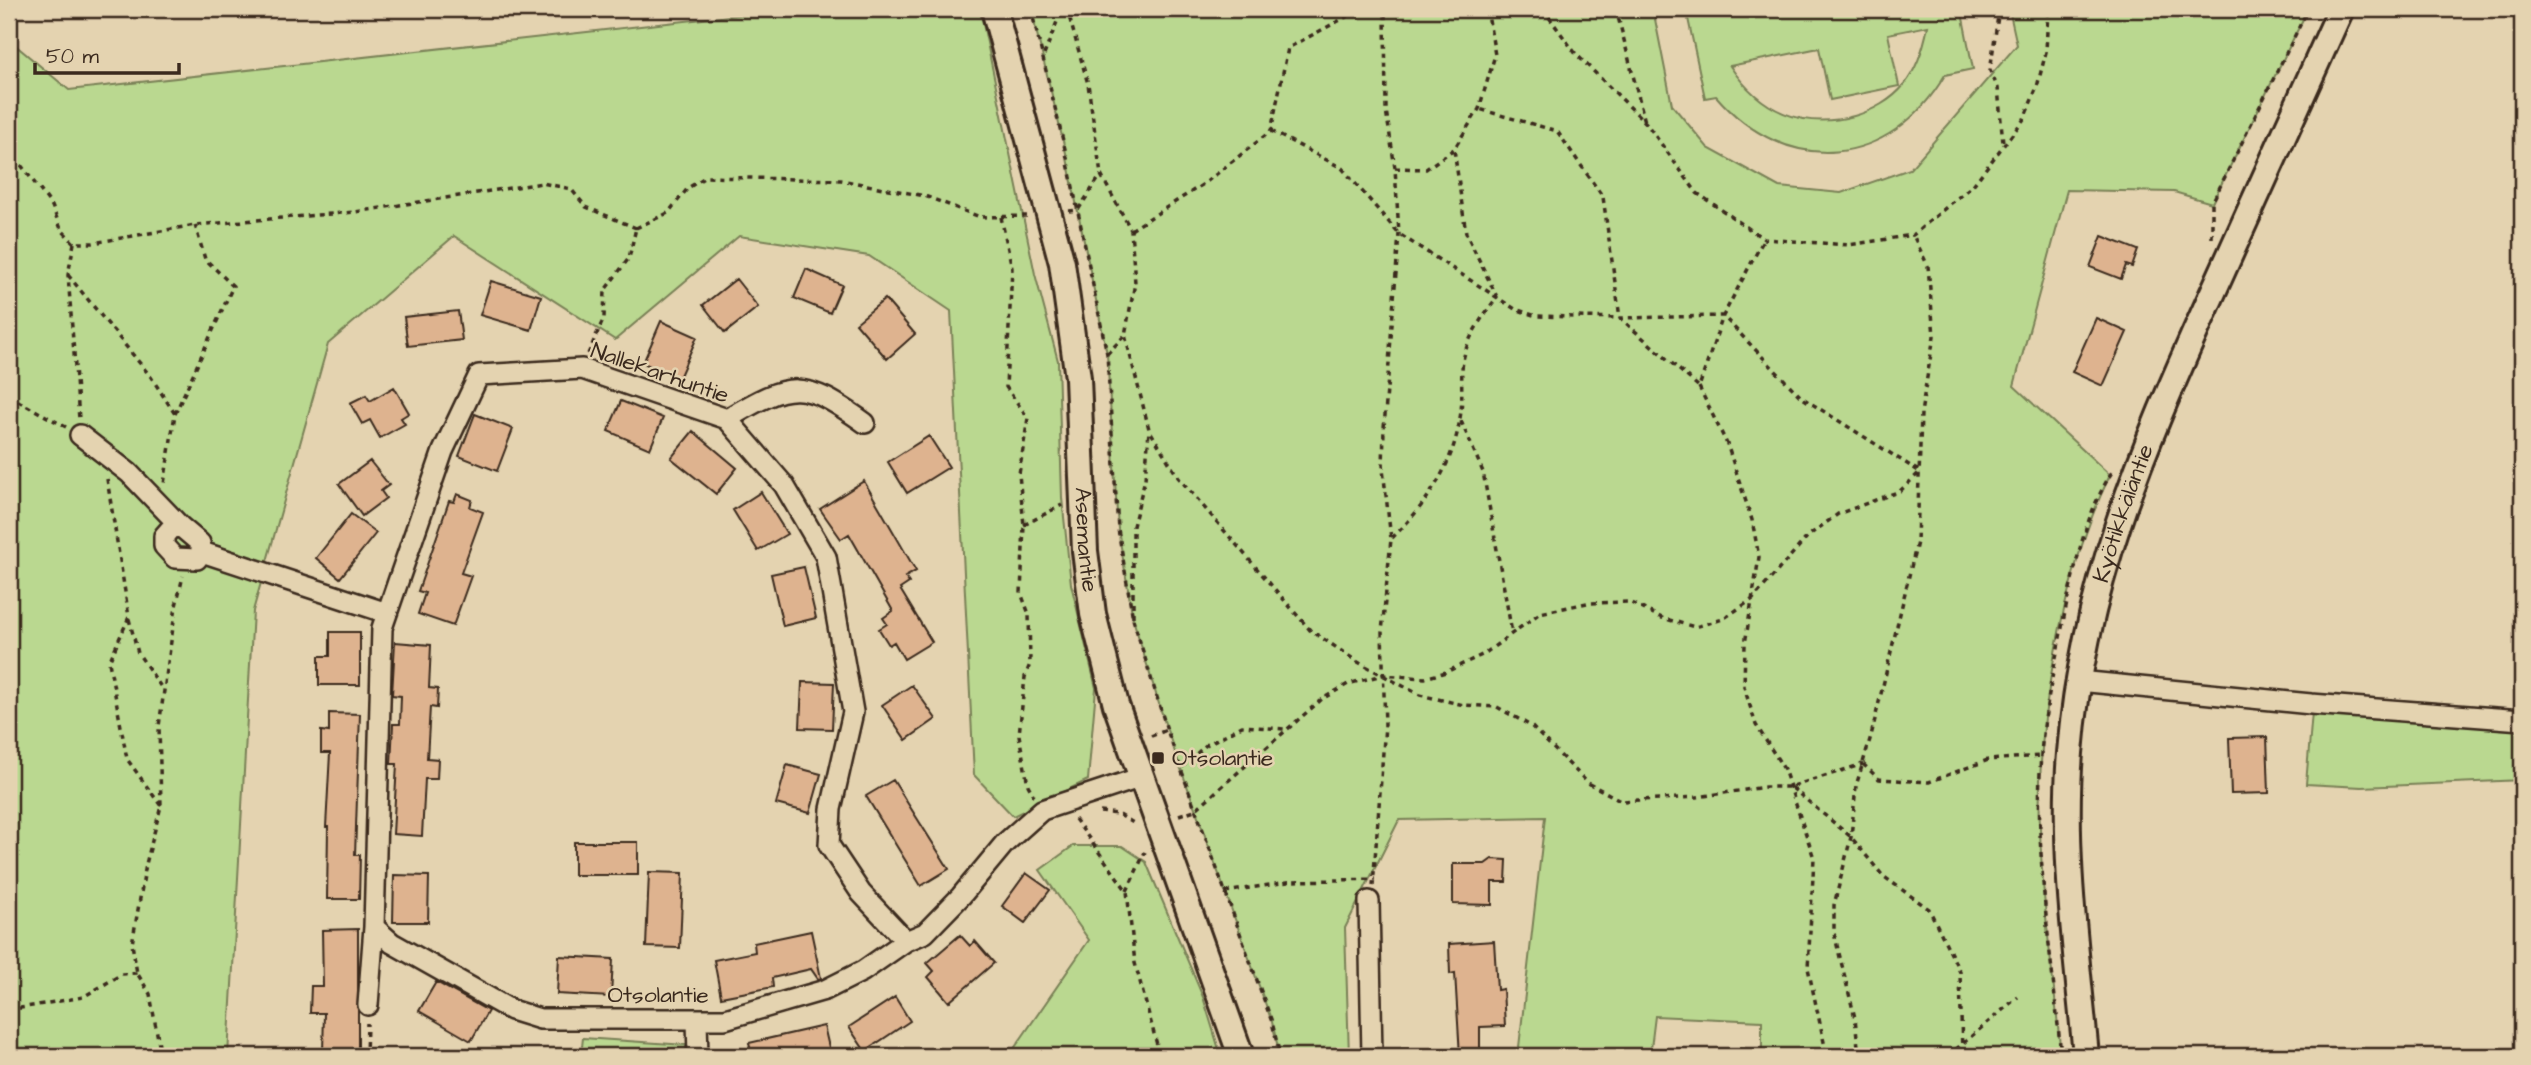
<svg xmlns="http://www.w3.org/2000/svg" width="2531" height="1065" font-family="'Architects Daughter',sans-serif">
<rect width="100%" height="100%" fill="#e4d3b0"/>
<filter id="ink" filterUnits="userSpaceOnUse"><feTurbulence type="fractalNoise" baseFrequency=".0143" numOctaves="2"/><feDisplacementMap in="SourceGraphic" scale="14" xChannelSelector="R" yChannelSelector="G"/><feConvolveMatrix kernelMatrix="1 2 1 2 8 2 1 2 1" color-interpolation-filters="sRGB"/></filter>
<g filter="url(#ink)">
<path fill="#bad890" stroke="#7a8157" stroke-width="2" fill-rule="evenodd" d="M 791,9 L 980,9 L 1035,274 L 1058,361 L 1062,498 L 1071,584 L 1096,688 L 1088,780 L 1013,816 L 974,775 L 951,311 L 869,256 L 739,236 L 615,340 L 454,236 L 328,344 L 253,611 L 228,1056 L 9,1056 L 9,40 L 69,90 Z
M 1031,9 L 1653,9 L 1672,105 L 1708,148 L 1779,187 L 1841,193 L 1910,169 L 2017,45 L 2009,9 L 2308,9 L 2212,203 L 2174,192 L 2067,190 L 2014,386 L 2110,475 C 2063,572 2036,721 2040,828 C 2042,904 2054,980 2061,1056 L 1762,1056 L 1762,1021 L 1655,1016 L 1650,1056 L 1518,1056 L 1545,817 L 1399,820 L 1345,928 L 1349,1056 L 1280,1056 L 1272,1022 L 1167,730 L 1133,619 L 1118,529 L 1107,354 L 1066,153 Z
M 1686,9 L 1979,9 L 1962,13 L 1973,69 L 1945,75 C 1890,169 1787,178 1716,96 L 1705,98 ZM 1928,26 C 1924,46 1917,69 1904,85 C 1892,100 1872,111 1854,116 C 1802,130 1760,111 1730,66 L 1819,48 L 1830,100 L 1899,86 L 1888,34 Z
M 2312,712 L 2522,730 L 2522,780 L 2362,787 L 2306,784 Z
M 1073,846 L 1122,846 L 1146,862 L 1203,997 L 1221,1056 L 1009,1056 L 1089,940 L 1040,870 Z
M 583,1038 L 686,1045 L 686,1056 L 581,1056 Z"/>
<path fill="#deb38f" stroke="#3b2a1e" stroke-width="2" d="M 2102,236 L 2138,250 L 2132,267 L 2126,265 L 2121,279 L 2090,267 Z
M 806,269 L 842,285 L 830,313 L 794,298 Z
M 736,279 L 758,307 L 725,333 L 703,305 Z
M 491,281 L 541,296 L 531,330 L 480,315 Z
M 885,299 L 915,334 L 887,359 L 856,323 Z
M 458,311 L 462,340 L 408,346 L 404,317 Z
M 2096,318 L 2127,332 L 2103,386 L 2072,372 Z
M 661,321 L 697,337 L 679,378 L 643,363 Z
M 394,387 L 409,413 L 401,418 L 405,424 L 380,438 L 370,420 L 362,424 L 350,403 L 366,395 L 370,401 Z
M 621,401 L 663,418 L 650,449 L 608,431 Z
M 475,414 L 513,429 L 497,471 L 459,456 Z
M 693,431 L 737,468 L 716,494 L 671,458 Z
M 929,436 L 949,467 L 907,493 L 888,462 Z
M 370,461 L 389,485 L 381,491 L 386,498 L 362,516 L 339,484 Z
M 864,481 L 916,571 L 905,577 L 909,583 L 900,589 L 932,642 L 904,659 L 894,642 L 889,645 L 879,629 L 887,624 L 883,618 L 893,611 L 849,534 L 841,539 L 820,509 Z
M 761,492 L 787,534 L 758,551 L 733,510 Z
M 457,494 L 472,500 L 470,507 L 483,512 L 461,573 L 471,576 L 453,626 L 418,614 L 425,593 L 418,591 L 449,501 L 454,502 Z
M 351,514 L 376,533 L 340,578 L 316,558 Z
M 804,567 L 816,618 L 783,626 L 771,574 Z
M 330,632 L 360,632 L 360,685 L 319,685 L 319,656 L 330,656 Z
M 395,642 L 431,645 L 429,688 L 438,689 L 437,708 L 430,707 L 427,758 L 438,759 L 437,779 L 425,779 L 422,836 L 393,834 L 397,764 L 391,764 L 393,724 L 400,724 L 401,696 L 392,695 Z
M 802,682 L 834,683 L 832,729 L 800,728 Z
M 912,685 L 936,719 L 906,740 L 882,705 Z
M 329,713 L 360,714 L 355,855 L 360,855 L 359,899 L 327,899 L 328,827 L 326,827 L 330,753 L 321,753 L 321,731 L 329,732 Z
M 2267,737 L 2269,793 L 2231,794 L 2229,738 Z
M 787,765 L 821,774 L 810,813 L 776,804 Z
M 893,780 L 949,869 L 921,886 L 866,796 Z
M 574,842 L 638,842 L 638,875 L 574,875 Z
M 1492,859 L 1507,860 L 1506,882 L 1492,882 L 1492,905 L 1453,904 L 1453,864 L 1485,864 Z
M 649,872 L 683,873 L 680,948 L 646,947 Z
M 1026,873 L 1050,890 L 1025,923 L 1002,906 Z
M 394,875 L 429,876 L 428,922 L 393,922 Z
M 358,929 L 358,1053 L 323,1052 L 324,1013 L 310,1013 L 311,986 L 323,986 L 322,930 Z
M 811,931 L 821,978 L 818,979 L 811,969 L 772,978 L 773,987 L 721,997 L 714,960 L 755,952 L 754,943 Z
M 960,935 L 970,946 L 975,941 L 994,963 L 949,1002 L 928,977 L 934,971 L 927,963 Z
M 1494,941 L 1497,990 L 1503,989 L 1505,1026 L 1480,1027 L 1480,1056 L 1460,1056 L 1455,973 L 1450,974 L 1449,944 Z
M 559,956 L 613,959 L 611,997 L 557,994 Z
M 436,982 L 488,1011 L 471,1041 L 419,1011 Z
M 895,997 L 910,1021 L 865,1051 L 849,1027 Z
M 824,1026 L 831,1056 L 752,1056 L 749,1043 Z"/>
<g fill="none" stroke-linecap="round" stroke-linejoin="round">
<g stroke="#3b2a1e" stroke-width="24">
<path id="minor" d="M 727,419 C 791,380 803,379 865,423
M 80,435 L 129,473 L 181,527
M 202,552 L 200,543 L 181,527 L 171,528 L 164,536 L 164,546 L 175,558 L 197,559 L 202,552 L 387,613
M 2079,681 L 2311,704 L 2522,720
M 1369,901 L 1372,1056
M 374,927 L 392,943 L 511,1010 L 540,1019 L 725,1019 L 825,990 L 863,971 L 906,941 L 925,933 L 961,896 L 1005,843 L 1042,810 L 1142,777
M 368,1005 L 374,927 L 382,628 L 443,451 L 479,375 L 582,369 L 727,419 L 784,485 L 826,557 L 853,712 L 831,809 L 829,845 L 861,893 L 906,941
M 697,1021 L 698,1056"/>
</g>
<g stroke="#3b2a1e" stroke-width="30">
<g id="major">
<path id="s1" d="M 994,9 L 1062,263 L 1078,378 L 1085,551 L 1093,614 L 1116,705 L 1241,1056"/>
<path id="s2" d="M 2086,1056 C 2077,956 2062,853 2070,753 C 2083,587 2142,450 2209,301 C 2253,203 2297,106 2341,9"/>
</g>
</g>
<path stroke="#3b2a1e" stroke-width="3.5" stroke-dasharray="5 5" stroke-linecap="butt" d="M 1031,9 L 1066,153 L 1107,354 L 1118,529 L 1133,619 L 1167,730 L 1272,1022 L 1280,1056
M 1067,9 L 1088,84 L 1101,175 L 1131,230 L 1135,283 L 1125,335 L 1149,429 L 1178,477 L 1310,630 L 1358,662 L 1420,695 L 1464,705 L 1497,707 L 1531,726 L 1588,783 L 1622,801 L 1697,797 L 1765,787 L 1790,787 L 1863,764
M 1543,9 L 1576,54 L 1646,123 L 1697,193 L 1764,239 L 1849,245 L 1913,235 L 1973,185 L 2024,119 L 2037,87 L 2046,52 L 2048,9
M 1616,9 L 1645,122
M 1999,9 L 1990,71 L 1998,88 L 2003,143
M 1386,12 L 1395,9
M 1044,55 L 1062,9
M 1271,131 L 1342,168 L 1399,234 L 1515,309 L 1536,316 L 1620,318 L 1699,387 L 1723,316 L 1764,239
M 9,149 L 52,206 L 61,229 L 74,243 L 93,243 L 195,225 L 355,212 L 542,183 L 571,189 L 586,207 L 636,228
M 1395,168 L 1426,169 L 1454,149 L 1479,109 L 1495,55 L 1487,9
M 1069,211 L 1078,210 L 1101,175
M 1001,217 L 1012,268 L 1006,387 L 1028,418 L 1019,474 L 1024,525 L 1021,593 L 1029,614 L 1030,664 L 1025,677 L 1019,735 L 1028,785 L 1034,796
M 636,228 L 668,213 L 688,188 L 705,177 L 841,180 L 925,196 L 980,217 L 1027,216
M 1131,230 L 1205,183 L 1271,131 L 1288,48 L 1361,9
M 2212,238 L 2212,203 L 2308,9
M 74,243 L 68,275 L 79,419
M 68,275 L 151,377 L 175,414 L 164,484
M 588,354 L 604,318 L 605,290 L 629,258 L 636,228
M 1107,354 L 1125,335
M 1699,387 L 1727,444 L 1752,520 L 1759,557 L 1745,644 L 1744,687 L 1756,725 L 1784,769 L 1814,858 L 1808,968 L 1827,1056
M 9,396 L 66,427
M 175,414 L 233,286 L 205,259 L 195,225
M 1461,421 L 1483,472 L 1512,633
M 107,479 L 129,617 L 109,662 L 127,759 L 161,806
M 1024,525 L 1062,505
M 1392,538 C 1426,505 1453,467 1460,418 C 1463,402 1461,386 1462,369 C 1464,341 1481,319 1497,297 L 1466,233 L 1454,149
M 1133,617 L 1133,526 L 1145,479 L 1149,431
M 129,619 L 138,653 L 163,690
M 1151,736 L 1167,730
M 1863,764 L 1879,779 L 1929,782 L 1988,760 L 2041,756
M 1182,767 L 1206,745 L 1242,726 L 1284,729
M 1792,788 L 1851,837 L 1883,876 L 1929,909 L 1960,972 L 1962,1056
M 1100,812 L 1118,814 L 1135,824
M 1179,815 L 1195,810 L 1322,699 L 1348,684 L 1382,675 L 1425,678 L 1446,672 L 1484,654 L 1540,613 L 1587,603 L 1629,602 L 1662,618 L 1695,627 L 1723,619 L 1753,599 L 1808,536 L 1838,514 L 1900,491 L 1920,472 L 1801,397 L 1723,316 L 1620,318 L 1603,197 L 1557,131 L 1479,109
M 1075,819 L 1127,891 L 1135,963 L 1160,1056
M 1373,886 L 1385,725 L 1382,632 L 1391,539 L 1383,469 L 1384,428 L 1399,234 L 1395,168 L 1386,110 L 1385,9
M 1127,891 L 1145,852
M 1225,892 L 1294,881 L 1375,879
M 9,1010 L 83,997 L 122,974 L 137,973
M 161,1056 L 150,994 L 137,973 L 132,944 L 146,864 L 161,806 L 159,726 L 176,606 L 183,576
M 366,1056 L 367,1023
M 1859,1056 L 1855,1018 L 1834,933 L 1834,905 L 1851,837 L 1856,786 L 1871,736 L 1917,542 L 1921,413 L 1934,336 L 1928,266 L 1913,235
M 1948,1056 L 2018,997
M 2061,1056 C 2052,956 2034,855 2041,754 C 2045,706 2056,659 2065,612 C 2075,565 2086,513 2112,472"/>
<use href="#minor" stroke="#e4d3b0" stroke-width="19"/>
<use href="#major" stroke="#e4d3b0" stroke-width="24"/>
</g>
</g>
<rect fill="#3b2a1e" stroke="#e4d3b0" stroke-width="2.5" x="1151" y="751" width="14" height="14" rx="3.5"/>
<g text-anchor="middle" dominant-baseline="central" stroke-width="5" stroke-linejoin="round" paint-order="stroke">
<g font-size="23" fill="#3b2a1e" stroke="#e4d3b0">
<text transform="translate(660 373) rotate(19)">Nallekarhuntie</text>
<text stroke="none"><textPath href="#s2" startOffset="550">Kyötikkäläntie</textPath></text>
<text stroke="none"><textPath href="#s1" startOffset="541">Asemantie</textPath></text>
<text x="658" y="995">Otsolantie</text>
</g>
<g font-size="23" fill="#3b2a1e" stroke="#e4d3b0" text-anchor="start">
<text x="1172" y="758">Otsolantie</text>
</g>
</g>
<rect width="2531" height="1065" fill="none" stroke="#e4d3b0" stroke-width="35"/>
<rect x="18" y="18" width="2496" height="1030" fill="none" stroke="#3b2a1e" stroke-width="2.5" filter="url(#ink)"/>
<path d="M35 63v10h144v-10" fill="none" stroke="#3b2a1e" stroke-width="3.5"/>
<text x="46" y="63" font-size="21" fill="#3b2a1e" stroke="#e4d3b0" stroke-width="5" paint-order="stroke">50 m</text>
</svg>
